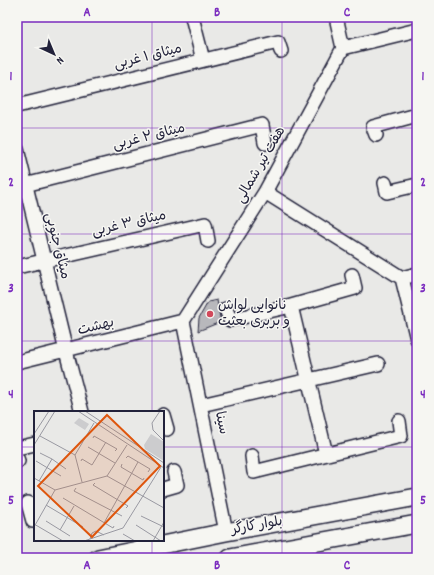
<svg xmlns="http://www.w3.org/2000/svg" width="434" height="575" font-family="Dekko,'Playpen Sans Arabic',sans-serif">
<rect width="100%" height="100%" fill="#e9e9e7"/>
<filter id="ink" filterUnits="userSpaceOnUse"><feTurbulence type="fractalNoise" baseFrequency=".025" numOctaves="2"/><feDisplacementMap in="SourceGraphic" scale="8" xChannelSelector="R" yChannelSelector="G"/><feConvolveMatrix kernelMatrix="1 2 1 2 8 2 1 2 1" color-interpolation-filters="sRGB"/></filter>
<g filter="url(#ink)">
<path fill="#b8b8bc" stroke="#22223b" d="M 217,300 L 220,318 L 218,323 L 198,331 L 199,318 L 208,302 Z"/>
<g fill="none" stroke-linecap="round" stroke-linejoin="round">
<g stroke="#22223b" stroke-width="16">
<path id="minor" d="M 192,17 L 203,60
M 343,48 L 417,30
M 17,106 L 278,42 L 281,51
M 376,135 L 373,127 L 417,115
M 17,149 L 66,351 L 82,412
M 385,183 L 387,192 L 417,185
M 17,187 L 262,125 L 265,143
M 265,192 L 402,278
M 17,267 L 205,224 L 208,241
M 402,278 L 417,339
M 402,278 L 417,274
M 226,309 L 230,320 L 291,306
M 183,321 L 265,192 L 343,48 L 336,17
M 183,321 L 226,532
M 17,362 L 183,321
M 201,405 L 378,364
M 163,415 L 167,429
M 17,448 L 35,444
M 326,454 L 291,306 L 355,288 L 352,275
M 252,456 L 254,472 L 401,436 L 399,421
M 17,458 L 18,461
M 163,489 L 177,485 L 174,472
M 28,503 L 33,521 L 35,521"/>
</g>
<g stroke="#22223b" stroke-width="20">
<path id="major" d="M 98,558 L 226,532 L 417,497
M 230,558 L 417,524"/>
</g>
<use href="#minor" stroke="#f6f6f2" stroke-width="13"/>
<use href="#major" stroke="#f6f6f2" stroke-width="17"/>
</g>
</g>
<path fill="none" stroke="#7b2cbf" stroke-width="1" stroke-opacity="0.55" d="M 152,17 L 152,412M 282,17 L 282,558M 17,128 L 417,128M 17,234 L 417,234M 17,341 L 417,341M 17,447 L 35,447M 163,447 L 417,447M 152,540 L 152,558"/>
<circle fill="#d1495b" stroke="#f6f6f2" stroke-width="1.5" cx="210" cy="314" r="4"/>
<g text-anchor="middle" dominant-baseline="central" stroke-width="3" stroke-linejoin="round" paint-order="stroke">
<g font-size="14" fill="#22223b" stroke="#f6f6f2">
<text transform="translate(148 57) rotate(-14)">میثاق ۱ غربی</text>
<text transform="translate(149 137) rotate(-14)">میثاق ۲ غربی</text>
<text transform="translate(261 165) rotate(-60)">هفت تیر شمالی</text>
<text transform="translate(129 224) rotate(-13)">میثاق ۳ غربی</text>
<text transform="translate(57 246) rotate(76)">میثاق جنوبی</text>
<text transform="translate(96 327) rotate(-14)">بهشت</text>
<text transform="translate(221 423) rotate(78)">سینا</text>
<text transform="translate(257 526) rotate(-10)">بلوار کارگر</text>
</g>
<g font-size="14" fill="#22223b" stroke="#f6f6f2" text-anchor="start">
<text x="218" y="306">نانوایی لواش<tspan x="218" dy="16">و بربری بعثت</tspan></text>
</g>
</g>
<g transform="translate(34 411)">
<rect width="130" height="130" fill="#e9e9e7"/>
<path d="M 45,7 L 55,13 L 51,19 L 40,12 ZM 117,23 L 130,31 L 130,50 L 111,38 L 110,34 Z" fill="#ccccce"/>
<path fill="none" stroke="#9999a2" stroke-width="1" d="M 44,0 L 130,57M 51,0 L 130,52M 126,0 L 118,12 L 119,19 L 130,30M 0,23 L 15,0M 6,25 L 41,44M 59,27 L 60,25 L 83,38 L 81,40M 0,34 L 21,0M 54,36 L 81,52M 6,42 L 18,48M 41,44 L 60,12M 41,44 L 48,71M 92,47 L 94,45 L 116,58 L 114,61M 2,50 L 27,65M 47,50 L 48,48 L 58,54 L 72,31M 88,53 L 87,56 L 109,69 L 110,67M 73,65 L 130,97M 73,65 L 93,34M 0,67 L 21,79M 5,70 L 18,48 L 32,58M 61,72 L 59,74 L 94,95 L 92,97M 42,77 L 40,80 L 88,105M 29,87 L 79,117 L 80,115M 12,94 L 49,116M 107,105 L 130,116M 12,110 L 36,125M 70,112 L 104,51M 0,113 L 29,130M 102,114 L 127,130M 0,116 L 21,79 L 73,65M 26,119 L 40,95M 89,123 L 101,130M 56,128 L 58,122 L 62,120 L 70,124M 50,130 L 89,117 L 127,56M 119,130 L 130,111"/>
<path fill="#de560e" fill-opacity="0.15" stroke="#de560e" stroke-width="2" d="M 73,4 L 126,55 L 58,126 L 4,75 Z"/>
<rect width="130" height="130" fill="none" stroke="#22223b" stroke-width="2"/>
</g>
<rect width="434" height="575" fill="none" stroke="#f6f6f2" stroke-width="44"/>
<g transform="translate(54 54) rotate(136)" stroke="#f6f6f2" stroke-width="3" paint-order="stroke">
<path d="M0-3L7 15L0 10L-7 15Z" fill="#22223b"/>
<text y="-6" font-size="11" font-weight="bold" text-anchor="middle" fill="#22223b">N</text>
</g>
<rect x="22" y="22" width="390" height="531" fill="none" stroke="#7b2cbf" stroke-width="1.5"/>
<g font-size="13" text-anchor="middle" font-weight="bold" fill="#7b2cbf">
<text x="87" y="16">A</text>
<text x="217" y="16">B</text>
<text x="347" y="16">C</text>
<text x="11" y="80">1</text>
<text x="423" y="80">1</text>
<text x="11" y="186">2</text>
<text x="423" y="186">2</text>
<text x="11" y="292">3</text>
<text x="423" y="292">3</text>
<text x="11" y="398">4</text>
<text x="423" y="398">4</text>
<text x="11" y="504">5</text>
<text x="423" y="504">5</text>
<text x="87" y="569">A</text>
<text x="217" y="569">B</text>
<text x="347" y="569">C</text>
</g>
</svg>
